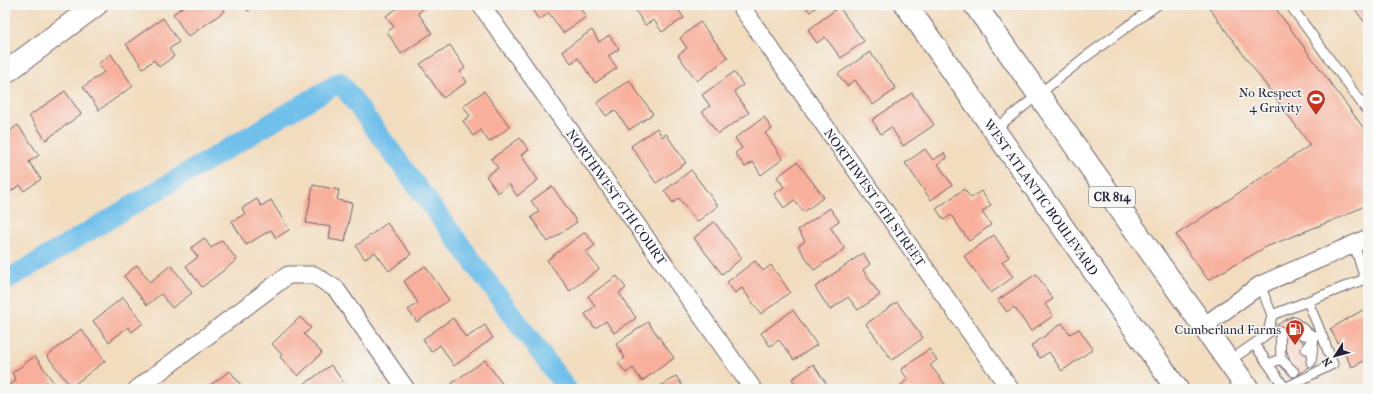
<svg xmlns="http://www.w3.org/2000/svg" width="1373" height="394" font-family="'IM FELL French Canon',serif">
<rect width="100%" height="100%" fill="#f6f6f2"/>
<filter id="ink" filterUnits="userSpaceOnUse"><feTurbulence type="fractalNoise" baseFrequency=".025" numOctaves="2"/><feDisplacementMap in="SourceGraphic" scale="8" xChannelSelector="R" yChannelSelector="G"/><feConvolveMatrix kernelMatrix="1 2 1 2 8 2 1 2 1" color-interpolation-filters="sRGB"/></filter>
<filter id="wash" filterUnits="userSpaceOnUse"><feTurbulence type="fractalNoise" baseFrequency=".012" numOctaves="4" result="noise"/><feDisplacementMap in="SourceGraphic" scale="16" xChannelSelector="R" yChannelSelector="G"/><feGaussianBlur stdDeviation="0.9" result="paint"/><feColorMatrix in="noise" values="0 0 0 0 0 0 0 0 0 0 0 0 0 0 0 0 0 1.4 0 .05"/><feComposite in="paint" operator="in"/></filter>
<g filter="url(#wash)">
<rect width="100%" height="100%" fill="#f2dcbe"/>
<g fill="none" stroke-linecap="round" stroke-linejoin="round">
<path stroke="#6fc0eb" stroke-width="20" d="M 5,281 L 340,82 L 567,389"/>
</g>
<g id="blocks">
<path fill="#f8b09c" d="M 186,5 L 221,5 L 225,11 L 188,37 L 173,14 Z
M 244,5 L 257,5 L 248,11 Z
M 402,5 L 427,5 L 427,6 L 418,13 L 432,33 L 401,54 L 387,32 L 394,27 L 386,16 Z
M 529,5 L 578,5 L 586,17 L 563,33 L 549,13 L 539,20 Z
M 643,5 L 675,5 L 684,18 L 662,32 L 654,20 L 645,25 L 636,11 Z
M 804,5 L 819,5 L 810,12 Z
M 1207,5 L 1273,5 L 1368,134 L 1368,204 L 1346,215 L 1266,247 L 1208,280 L 1176,235 L 1310,145 Z
M 1352,5 L 1368,5 L 1368,27 Z
M 839,7 L 864,41 L 841,58 L 825,37 L 817,43 L 808,30 Z
M 163,18 L 179,42 L 169,49 L 174,56 L 159,67 L 154,60 L 143,68 L 126,44 Z
M 700,22 L 728,58 L 697,81 L 678,55 L 687,48 L 680,38 Z
M 592,30 L 599,42 L 609,35 L 619,49 L 608,56 L 617,68 L 595,83 L 578,58 L 571,63 L 562,51 Z
M 450,45 L 465,68 L 460,72 L 467,82 L 443,98 L 420,64 Z
M 870,52 L 896,89 L 873,105 L 855,80 L 847,86 L 838,74 Z
M 111,54 L 133,86 L 99,110 L 83,87 L 104,72 L 98,64 Z
M 734,72 L 743,85 L 734,91 L 749,113 L 718,134 L 702,111 L 710,106 L 702,95 Z
M 629,80 L 653,114 L 629,130 L 615,110 L 606,116 L 597,103 Z
M 65,91 L 81,114 L 46,140 L 29,116 Z
M 484,91 L 510,127 L 489,142 L 481,130 L 473,136 L 463,121 L 470,116 L 463,106 Z
M 912,93 L 934,125 L 903,146 L 891,127 L 881,134 L 872,120 Z
M 764,117 L 772,129 L 765,133 L 783,159 L 761,175 L 753,162 L 745,167 L 735,153 L 742,148 L 735,138 Z
M 18,125 L 39,155 L 29,162 L 41,179 L 24,191 L 20,185 L 10,192 L 5,185 L 5,145 L 10,141 L 6,134 Z
M 657,128 L 662,137 L 666,134 L 686,163 L 656,183 L 631,146 Z
M 520,138 L 529,150 L 521,155 L 538,180 L 517,196 L 509,184 L 498,193 L 486,176 L 498,168 L 491,159 Z
M 925,149 L 933,160 L 944,153 L 947,158 L 938,164 L 952,185 L 931,200 L 905,163 Z
M 797,162 L 824,197 L 804,212 L 794,200 L 784,208 L 774,194 L 784,187 L 777,177 Z
M 691,170 L 718,206 L 697,222 L 679,198 L 673,203 L 664,191 Z
M 313,185 L 339,190 L 337,200 L 352,203 L 345,242 L 329,239 L 331,227 L 306,223 Z
M 552,186 L 577,222 L 548,242 L 531,217 L 539,212 L 531,201 Z
M 964,189 L 971,198 L 981,191 L 991,205 L 982,212 L 991,225 L 969,241 L 951,215 L 944,220 L 936,209 Z
M 257,199 L 261,206 L 271,200 L 289,230 L 276,238 L 271,230 L 246,245 L 232,221 L 245,214 L 242,208 Z
M 830,208 L 839,221 L 830,227 L 845,249 L 814,270 L 798,246 L 805,241 L 798,230 Z
M 714,222 L 742,258 L 722,274 L 694,238 Z
M 387,223 L 411,254 L 389,271 L 375,252 L 365,259 L 356,246 Z
M 585,232 L 595,245 L 586,252 L 599,269 L 570,291 L 547,260 Z
M 994,235 L 1009,257 L 1002,262 L 1013,277 L 991,293 L 964,256 Z
M 204,238 L 211,248 L 222,240 L 237,260 L 202,287 L 186,266 L 198,257 L 191,248 Z
M 863,253 L 870,264 L 863,270 L 880,295 L 858,310 L 848,297 L 830,310 L 815,287 Z
M 755,261 L 763,271 L 771,265 L 790,292 L 761,314 L 742,288 L 735,293 L 727,282 Z
M 137,265 L 150,282 L 171,265 L 192,293 L 172,308 L 161,294 L 147,305 L 124,276 Z
M 425,266 L 449,300 L 417,322 L 408,310 L 418,303 L 404,281 Z
M 1036,274 L 1053,299 L 1045,304 L 1053,316 L 1031,331 L 1014,307 L 1007,312 L 998,300 Z
M 617,276 L 626,288 L 619,293 L 636,318 L 614,333 L 606,321 L 595,328 L 585,314 L 595,306 L 588,296 Z
M 123,297 L 143,323 L 132,332 L 128,327 L 109,342 L 93,321 Z
M 897,302 L 923,338 L 892,360 L 866,324 Z
M 1368,307 L 1368,359 L 1352,367 L 1330,329 Z
M 793,310 L 817,345 L 794,360 L 779,340 L 770,346 L 761,333 Z
M 1292,316 L 1312,365 L 1296,376 L 1277,325 Z
M 300,317 L 311,328 L 304,334 L 322,353 L 298,376 L 280,357 L 282,355 L 272,344 Z
M 453,318 L 466,338 L 485,325 L 493,338 L 454,366 L 440,345 L 431,352 L 423,339 Z
M 648,322 L 674,358 L 642,381 L 633,368 L 626,373 L 618,363 L 625,358 L 616,344 Z
M 1062,323 L 1070,334 L 1079,329 L 1093,349 L 1062,371 L 1049,352 L 1040,358 L 1031,346 Z
M 81,329 L 105,361 L 71,387 L 47,356 Z
M 929,349 L 937,360 L 930,365 L 949,389 L 897,389 L 908,379 L 901,370 Z
M 35,356 L 58,389 L 5,389 L 16,380 L 12,373 Z
M 485,360 L 506,389 L 456,389 L 452,383 Z
M 813,364 L 830,389 L 798,389 L 792,379 Z
M 331,365 L 346,386 L 341,389 L 305,389 L 303,385 Z
M 230,371 L 244,389 L 205,389 Z
M 676,376 L 685,389 L 656,389 Z"/>
</g>
</g>
<g filter="url(#ink)">
<use href="#blocks" fill-opacity="0" stroke="#6b6369" stroke-width="1"/>
<g fill="none" stroke-linecap="round" stroke-linejoin="round">
<g stroke="#6b6369" stroke-width="11">
<path id="lane" d="M 1290,5 L 1368,112
M 994,130 L 1084,58 L 1157,5
M 1308,302 L 1321,333 L 1314,337
M 1272,315 L 1365,279 L 1354,244
M 1294,322 L 1314,337 L 1300,334
M 1280,331 L 1281,359
M 1254,344 L 1268,333 L 1272,315 L 1260,285
M 1306,349 L 1314,337 L 1311,362
M 1229,361 L 1254,344 L 1285,388 L 1284,389
M 1268,364 L 1281,359 L 1294,372
M 1285,388 L 1333,364 L 1321,333"/>
</g>
<g stroke="#6b6369" stroke-width="19">
<g id="street">
<path id="s1" d="M 481,5 L 753,389"/>
<path id="s2" d="M 740,5 L 1010,389"/>
<path d="M 1204,326 L 1260,285 L 1368,238"/>
<path d="M 137,389 L 288,275 L 314,275 L 336,289 L 406,389"/>
</g>
</g>
<g stroke="#6b6369" stroke-width="24">
<path id="secondary" d="M 5,73 L 96,5"/>
</g>
<g stroke="#6b6369" stroke-width="24">
<g id="primary">
<path id="s3" d="M 906,5 L 1177,389"/>
<path d="M 975,5 L 1248,389"/>
</g>
</g>
<use href="#lane" stroke="#fff" stroke-width="9"/>
<use href="#street" stroke="#fff" stroke-width="17"/>
<use href="#secondary" stroke="#fff" stroke-width="22"/>
<use href="#primary" stroke="#fff" stroke-width="22"/>
</g>
</g>
<defs>
<g id="stadium-pin" transform="scale(1)"><path d="M0 17L-7.5 6A9.5 9.5 0 1 1 7.5 6Z" fill="#c8321e" stroke="#f6f6f2"/><path d="M0-5a6.5 5 0 1 0 0 10a6.5 5 0 1 0 0-10ZM-3.5-1.8h7v3.6h-7Z" fill="#fff"/></g>
<g id="fuel-pin" transform="scale(1)"><path d="M0 17L-7.5 6A9.5 9.5 0 1 1 7.5 6Z" fill="#c8321e" stroke="#f6f6f2"/><path d="M-5.5-6h7V0h2V4h1.3V-2.5L3-4.5l.8-.8L6-3V5H2.5V1h-1V6h-7ZM-4.2-4.7v3.2H.2V-4.7Z" fill="#fff"/></g>
</defs>
<g fill-rule="evenodd">
<use href="#stadium-pin" x="1316" y="99"/>
<use href="#fuel-pin" x="1295" y="329"/>
</g>
<g text-anchor="middle" dominant-baseline="central" stroke-width="3" stroke-linejoin="round" paint-order="stroke">
<rect fill="#f6f6f2" stroke="#626272" stroke-width="1" x="1089" y="187" width="46" height="20" rx="3"/>
<g font-size="12" font-weight="bold" fill="#22223b">
<text x="1112" y="197">CR 814</text>
</g>
<g font-size="13" fill="#22223b" stroke="#f6f6f2" text-anchor="end">
<text x="1302" y="92">No Respect<tspan x="1302" dy="15">4 Gravity</tspan></text>
<text x="1281" y="329">Cumberland Farms</text>
</g>
<g font-size="13" fill="#22223b" stroke="#f6f6f2">
<text stroke="none"><textPath href="#s1" startOffset="235">NORTHWEST 6TH COURT</textPath></text>
<text stroke="none"><textPath href="#s2" startOffset="235">NORTHWEST 6TH STREET</textPath></text>
<text stroke="none"><textPath href="#s3" startOffset="235">WEST ATLANTIC BOULEVARD</textPath></text>
</g>
</g>
<rect width="1373" height="394" fill="none" stroke="#f6f6f2" stroke-width="20"/>
<g transform="translate(1335 356) rotate(234)" stroke="#f6f6f2" stroke-width="3" paint-order="stroke">
<path d="M0-3L7 15L0 10L-7 15Z" fill="#22223b"/>
<text y="-6" font-size="11" font-weight="bold" text-anchor="middle" fill="#22223b">N</text>
</g>
</svg>
